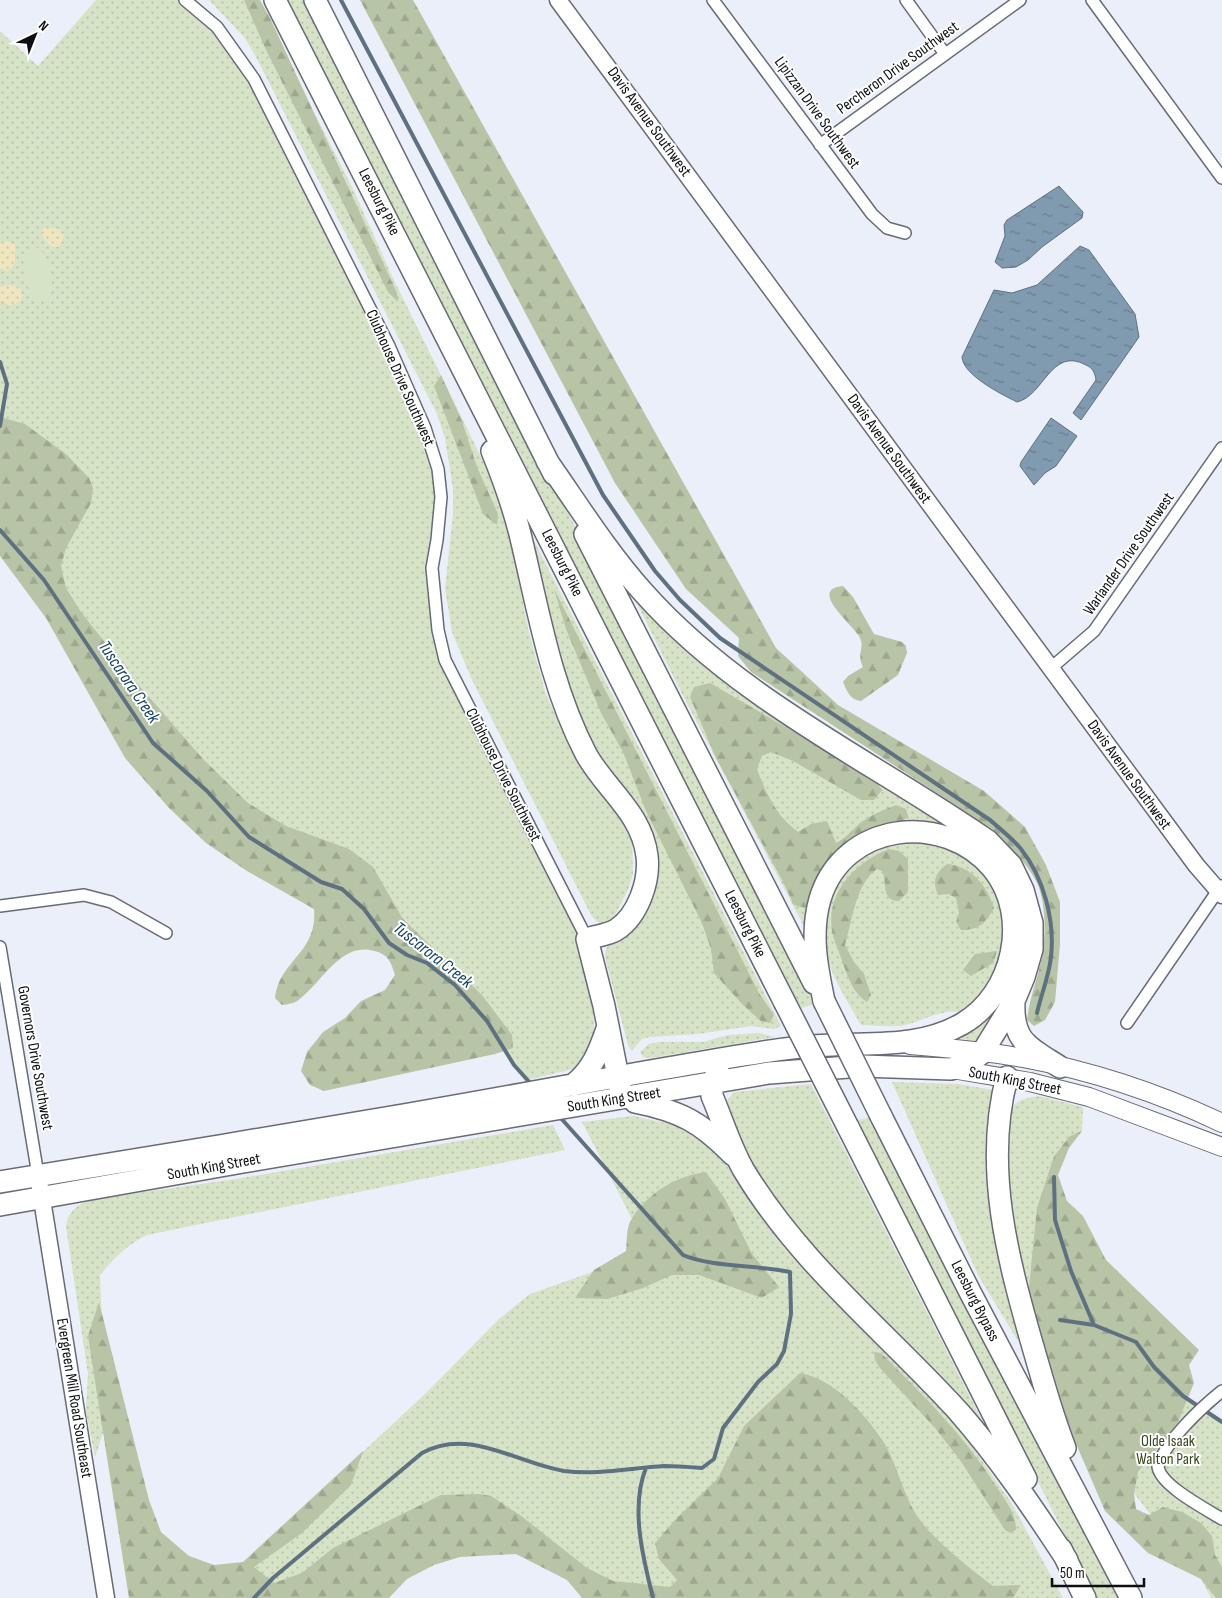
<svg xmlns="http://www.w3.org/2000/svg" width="1222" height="1598" font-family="'Sofia Sans Condensed',sans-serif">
<defs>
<pattern id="green-dots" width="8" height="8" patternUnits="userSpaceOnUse" patternTransform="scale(1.25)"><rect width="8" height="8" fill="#d6e3c7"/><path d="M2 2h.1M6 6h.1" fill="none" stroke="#b6c2aa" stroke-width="1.8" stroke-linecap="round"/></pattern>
<pattern id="forest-firs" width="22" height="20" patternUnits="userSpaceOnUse" patternTransform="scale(1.25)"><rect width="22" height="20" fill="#b7c4a6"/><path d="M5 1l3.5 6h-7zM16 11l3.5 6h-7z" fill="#9ca78e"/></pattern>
<pattern id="sand-dots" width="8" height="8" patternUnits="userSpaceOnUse" patternTransform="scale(1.25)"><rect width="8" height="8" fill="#efe6c0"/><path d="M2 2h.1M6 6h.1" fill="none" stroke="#ccc4a4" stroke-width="1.8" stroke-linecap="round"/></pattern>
<pattern id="water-ripples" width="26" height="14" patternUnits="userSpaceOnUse" patternTransform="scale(1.25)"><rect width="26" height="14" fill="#809bb0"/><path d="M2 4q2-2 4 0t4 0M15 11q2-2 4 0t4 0" fill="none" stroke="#677d8e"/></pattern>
</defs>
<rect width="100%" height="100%" fill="#ebeffa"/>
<path fill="url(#green-dots)" d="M 96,0 L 185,0 L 238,55 L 425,428 L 441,497 L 437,540 L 438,630 L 453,676 L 587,939 L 595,1037 L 578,1068 L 527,1080 L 514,1065 L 487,1021 L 297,869 L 0,530 L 0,31 L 38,66 Z
M 209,0 L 257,0 L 353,189 L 392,276 L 490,475 L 513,547 L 528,629 L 546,695 L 577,755 L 627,827 L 632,840 L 633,874 L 628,890 L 611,923 L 601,926 L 591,915 L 472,680 L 452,632 L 445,589 L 453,514 L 453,489 L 445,438 L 437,414 L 255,55 L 244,37 Z
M 285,0 L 306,0 L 801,969 L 815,1004 L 801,1008 L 787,988 Z
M 527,527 L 781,1026 L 774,1029 L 751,1026 L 698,1034 L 650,1037 L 642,1039 L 632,1051 L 628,1045 L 605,957 L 606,949 L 653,881 L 603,766 L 568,702 Z
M 620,569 L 647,602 L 943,821 L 941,828 L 863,841 L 807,932 L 681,692 Z
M 916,838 L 966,854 L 993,884 L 1006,914 L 998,974 L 966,1013 C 943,1007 927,1020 905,1025 C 891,1028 875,1025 861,1025 C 847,1000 827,971 824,941 C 820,906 848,858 882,846 C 892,842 905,841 916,838 Z
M 1003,999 L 982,1043 L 962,1039 L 961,1035 Z
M 759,1033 L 775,1037 L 650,1058 L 643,1057 L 640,1052 L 649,1044 L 659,1042 L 703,1042 L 728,1035 Z
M 892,1082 L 958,1084 L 994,1090 L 1019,1329 L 1018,1341 L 978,1275 Z
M 811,1084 L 999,1454 C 956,1406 913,1358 869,1310 C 815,1250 751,1186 728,1106 L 727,1100 L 734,1092 Z
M 1039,1096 L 1083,1107 L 1082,1131 L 1070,1136 L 1054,1156 L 1028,1297 L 1011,1211 L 1008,1117 C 1012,1101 1024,1098 1039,1096 Z
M 633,1116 L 679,1126 L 695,1134 L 722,1159 L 788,1245 L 854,1322 L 939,1404 L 959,1428 L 1011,1502 L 1063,1598 L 607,1598 L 504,1525 L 300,1598 L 235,1571 L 425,1394 L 499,1319 L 530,1294 L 649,1252 L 582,1122 Z
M 872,1117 L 1118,1598 L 1096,1598 L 858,1120 Z
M 553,1125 L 565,1150 L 147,1235 C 128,1244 113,1259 100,1275 L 106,1424 L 95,1457 L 86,1411 L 88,1374 L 66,1226 C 69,1209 80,1203 95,1199 L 236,1179 Z
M 1183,1396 L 1222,1422 L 1222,1598 L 1211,1598 L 1201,1579 L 1104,1455 Z"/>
<path fill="url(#forest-firs)" d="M 244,0 L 260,0 L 271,20 L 397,293 L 398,302 L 388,292 L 266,50 Z
M 360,0 L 413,0 L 776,648 L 838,705 L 984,791 L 1025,827 L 1046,865 L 1060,902 L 1060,944 L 1055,1002 L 1045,1020 L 1034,1026 L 1027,1020 C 1030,996 1038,978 1042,956 C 1046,935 1046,902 1037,883 C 1027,862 1007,845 992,829 L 751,672 L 738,656 L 739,638 L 686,589 L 615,483 Z
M 441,375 L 462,421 L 477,467 L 498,514 L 497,525 L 483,514 L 434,386 Z
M 0,417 L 25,424 L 67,455 L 89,478 L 93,488 L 91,503 L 66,548 L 61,566 L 66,588 L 81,612 L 136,682 L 203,759 L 248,803 L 286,826 L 349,849 L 373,867 L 403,919 L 482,995 L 512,1035 L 513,1048 L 495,1054 L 324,1091 L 310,1085 L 301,1071 L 307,1052 L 323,1032 L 345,1018 L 361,1001 L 385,990 L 395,975 C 391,962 388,954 374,951 C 340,941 321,985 297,1001 C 293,1004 287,1004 282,1005 L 275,998 C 279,960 318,953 314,909 L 247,871 L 206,843 L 169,808 L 125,758 L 46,618 L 0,556 Z
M 843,586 L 853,597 L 874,634 L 902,642 L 906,646 L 907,653 L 898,675 L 861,701 C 850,700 847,691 843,682 L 848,676 L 863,667 C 856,653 865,649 860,638 C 856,627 806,589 843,586 Z
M 554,589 L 759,993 L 774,1015 L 770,1023 L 761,1021 L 743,1005 L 714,973 L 711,949 L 702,923 L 646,811 L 623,752 L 601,713 L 566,629 Z
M 710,683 L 873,778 L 882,790 L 874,800 L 861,800 L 793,761 L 771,752 L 762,756 L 757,769 C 766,793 776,816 798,832 L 811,824 L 827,821 L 836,843 C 846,838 852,830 860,823 C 871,815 883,810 896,805 L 906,809 L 908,816 L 900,824 L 811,897 L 805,908 L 794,905 L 782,880 L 716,758 L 690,697 L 694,687 Z
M 889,849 L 899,851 L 908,859 L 908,892 L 899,901 C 880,900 888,883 882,871 L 877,869 C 856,883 852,921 845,945 L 854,962 L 864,974 L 871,995 L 867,1002 C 853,993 849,979 843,964 C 840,953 834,942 832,931 C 826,891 856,862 889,849 Z
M 947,864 C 971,866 987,885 994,908 C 986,923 979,930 961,930 L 956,922 L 959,913 L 956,898 L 948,894 L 938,895 C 932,881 935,873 947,864 Z
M 997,951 L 993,963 L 971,976 L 963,970 L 975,954 Z
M 1082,1131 L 1069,1148 L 1058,1175 L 1067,1201 L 1083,1216 L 1106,1260 L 1199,1350 L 1189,1365 L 1194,1383 L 1178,1422 L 1138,1472 L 1134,1494 L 1136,1509 L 1149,1515 L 1163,1507 L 1182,1512 L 1201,1523 L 1212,1536 L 1215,1555 L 1222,1567 L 1222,1598 L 1216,1598 L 1201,1579 L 1148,1553 L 1105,1511 L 1068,1425 L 1028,1297 L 1037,1208 L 1054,1156 L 1070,1136 Z
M 706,1172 L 725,1199 L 752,1254 L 779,1287 L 762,1298 L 699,1275 L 672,1275 L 643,1288 L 607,1299 L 575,1298 L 594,1270 L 626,1251 C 627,1242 626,1228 631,1220 C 647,1193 676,1176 706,1172 Z
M 99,1302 L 149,1500 L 161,1532 L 189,1556 L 214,1565 L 243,1562 L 363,1451 L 351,1485 L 302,1533 L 254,1567 L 274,1583 L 302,1573 L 333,1548 L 441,1495 L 479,1494 L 491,1496 L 520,1515 L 587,1568 L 613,1581 L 670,1587 L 677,1580 L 659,1559 L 655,1543 L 675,1520 L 718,1478 L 744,1426 L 800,1373 C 834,1379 864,1413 883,1441 C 898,1465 903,1497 920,1520 C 936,1542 972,1570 993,1586 L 1021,1585 L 1013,1598 L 582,1598 L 567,1580 L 516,1554 L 460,1557 L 434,1565 L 407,1579 L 389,1598 L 129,1598 L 88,1336 Z
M 874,1352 L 881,1353 C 923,1395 964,1435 996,1486 C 1005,1500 1016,1513 1016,1530 L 1010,1533 L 1005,1530 L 960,1460 L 935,1428 L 880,1368 L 875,1360 Z"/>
<path fill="url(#sand-dots)" d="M 46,227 L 59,229 L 64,235 L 60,247 L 52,247 L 43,238 L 41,231 Z
M 7,241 L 15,244 L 15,264 L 8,271 L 0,268 L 0,243 Z
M 10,285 L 19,286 L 23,295 L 20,301 L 11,306 L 0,301 L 0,287 Z"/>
<path fill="#d6e3c7" d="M 34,246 C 51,252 58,289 46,301 L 31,297 L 24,274 L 23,255 L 25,251 Z"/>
<path fill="url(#water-ripples)" stroke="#5e7181" d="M 1059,186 L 1083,212 L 1082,218 L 1042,247 L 1028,260 L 1016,267 L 1002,268 L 995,262 L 1005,236 L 1004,225 L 1007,220 Z
M 1080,246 L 1089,250 L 1135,314 L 1139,337 L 1081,420 L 1073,413 L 1096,380 C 1095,373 1093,368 1086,365 C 1051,346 1044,396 1017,402 C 1001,394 963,375 962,357 L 994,290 L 1012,293 L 1037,285 Z
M 1051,418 L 1077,436 L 1056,466 L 1045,473 L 1034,485 L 1020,466 L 1021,462 Z"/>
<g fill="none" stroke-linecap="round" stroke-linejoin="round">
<path stroke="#5e7181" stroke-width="4" d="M 341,0 L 603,495 L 655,571 L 680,600 L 720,638 L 990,820 C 1000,829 1012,838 1021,849 C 1044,878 1055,921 1051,957 C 1049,976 1041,995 1037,1013
M 0,362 L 7,384 L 0,426
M 0,530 L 44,580 L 153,743 L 207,791 L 249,837 L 321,882 L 342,889 L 364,909 L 389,943 L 407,955 L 427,963 L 455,985 L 487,1021 L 514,1065 L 531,1084
M 1054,1177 L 1055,1220 L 1071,1271 L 1094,1325
M 1060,1320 L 1094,1325 L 1136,1342 L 1154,1367 L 1183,1396 L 1222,1422
M 646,1468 C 630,1507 643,1558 653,1598
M 254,1598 L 273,1578 L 422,1453 C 469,1427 516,1463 564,1471 C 598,1475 630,1468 664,1466 C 676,1466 689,1467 702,1468 L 714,1459 L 723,1428 L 758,1382 L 777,1364 L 784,1351 L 791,1314 L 790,1272 C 758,1265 710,1267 683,1255 L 559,1116"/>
<g stroke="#686b75" stroke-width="14">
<path id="street" d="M 185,0 L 217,27 L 254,79 L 389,346 L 425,428 L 438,469 L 441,497 L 437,540 L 432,568 L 438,630 L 445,660 L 587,939
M 713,0 L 872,214 L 887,228 L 905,233
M 906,0 L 945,54
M 1092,0 L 1222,178
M 820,145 L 1020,0
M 1051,668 L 1094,631 L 1222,448
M 0,906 L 84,895 L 111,902 L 166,933
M 0,947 L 38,1175
M 1127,1023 L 1221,886
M 1222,1391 C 1202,1407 1164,1442 1158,1467 C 1161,1486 1206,1509 1222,1519"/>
</g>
<g stroke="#686b75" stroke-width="19">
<path id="secondary" d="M 558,0 L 1196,865 L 1222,895
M 40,1187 L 106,1598"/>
</g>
<g stroke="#686b75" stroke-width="20">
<path id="primary" d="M 910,1045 C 948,1048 986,1051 1023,1058 C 1092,1071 1159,1093 1222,1123
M 952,1069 L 1030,1082 L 1089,1097 L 1222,1147"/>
</g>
<g stroke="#686b75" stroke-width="24">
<path id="highway" d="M 275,0 L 784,1001
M 315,0 L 554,474
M 492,451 C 503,478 513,506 520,534 C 538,608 550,685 586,754 C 606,790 642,813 647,856 C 650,881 638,916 616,930 C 607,935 596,936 587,939 L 604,1006 L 621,1092
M 585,534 L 814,983
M 1014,1001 C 1012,1042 1029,1047 1060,1067
M 718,1071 L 712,1084 L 712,1096 C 722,1119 730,1146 743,1169 C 799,1263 885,1331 958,1411 C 999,1458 1033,1508 1067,1560
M 1007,1077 C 983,1167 1008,1260 1033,1347 C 1043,1381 1052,1415 1065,1448
M 573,1085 C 592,1070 599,1052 607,1029
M 635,1102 C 680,1111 701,1122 733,1155
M 881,1116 L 971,1294 L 1131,1598
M 848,1127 L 1026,1479
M 0,1182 C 136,1160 273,1137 409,1114 C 521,1095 632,1073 744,1055 C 773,1050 803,1046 832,1045 C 877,1043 922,1047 962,1024 C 1014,994 1031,916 993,869 C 944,810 843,822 820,899 C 810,933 817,968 824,1001
M 0,1205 L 243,1162 L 769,1073 L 862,1066 L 951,1069 L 967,1064 L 982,1053 L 1014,1001 L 1024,977 L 1032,949 L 1032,923 L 1023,890 L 1011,865 L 988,841 C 871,760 739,700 643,592 C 607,552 578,505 547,461
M 1061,1549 L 1085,1598"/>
</g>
<use href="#street" stroke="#fff" stroke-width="11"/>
<use href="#secondary" stroke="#fff" stroke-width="16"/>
<use href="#primary" stroke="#fff" stroke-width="18"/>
<use href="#highway" stroke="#fff" stroke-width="21"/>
<g stroke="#686b75" stroke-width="24" stroke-linecap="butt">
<path id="highway-bridge" d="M 784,1001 L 848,1127
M 824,1001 L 881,1116"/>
</g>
<use href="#highway-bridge" stroke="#fff" stroke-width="21"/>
</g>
<g text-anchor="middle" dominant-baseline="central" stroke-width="4" stroke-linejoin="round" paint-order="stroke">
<g font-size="16" fill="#0e0f13" stroke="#fff">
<text transform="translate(898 68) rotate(-36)">Percheron Drive Southwest</text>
<text transform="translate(817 113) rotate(54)">Lipizzan Drive Southwest</text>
<text transform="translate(649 122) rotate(54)">Davis Avenue Southwest</text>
<text transform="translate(379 202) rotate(63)">Leesburg Pike</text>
<text transform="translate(400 378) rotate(66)">Clubhouse Drive Southwest</text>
<text transform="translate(889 449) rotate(54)">Davis Avenue Southwest</text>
<text transform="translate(1129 554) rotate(-55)">Warlander Drive Southwest</text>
<text transform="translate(562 563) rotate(63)">Leesburg Pike</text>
<text transform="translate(503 775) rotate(63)">Clubhouse Drive Southwest</text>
<text transform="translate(1129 775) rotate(54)">Davis Avenue Southwest</text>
<text transform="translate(745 924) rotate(63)">Leesburg Pike</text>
<text transform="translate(35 1058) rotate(80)">Governors Drive Southwest</text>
<text transform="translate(1015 1081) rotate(11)">South King Street</text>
<text transform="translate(614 1100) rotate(-9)">South King Street</text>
<text transform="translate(214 1167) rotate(-10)">South King Street</text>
<text transform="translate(975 1301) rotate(63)">Leesburg Bypass</text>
<text transform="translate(74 1398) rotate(81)">Evergreen Mill Road Southeast</text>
</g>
<g font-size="16" fill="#354718" stroke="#fff">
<text x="1168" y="1441">Olde Isaak<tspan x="1168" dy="18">Walton Park</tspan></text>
</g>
<g font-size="18" font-style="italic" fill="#104260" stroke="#fff">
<text transform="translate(129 682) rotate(56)">Tuscarora Creek</text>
<text transform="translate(433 955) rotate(38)">Tuscarora Creek</text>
</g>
</g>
<g transform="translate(35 35) rotate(43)" stroke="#ffffff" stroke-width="4" paint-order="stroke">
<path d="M0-4L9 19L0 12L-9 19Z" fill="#0e0f13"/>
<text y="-8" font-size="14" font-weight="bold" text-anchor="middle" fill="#0e0f13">N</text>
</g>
<path d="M1052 1578v8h92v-8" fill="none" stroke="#0e0f13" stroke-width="2.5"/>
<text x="1060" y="1578" font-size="15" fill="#0e0f13" stroke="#ffffff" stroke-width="4" paint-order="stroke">50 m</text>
</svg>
